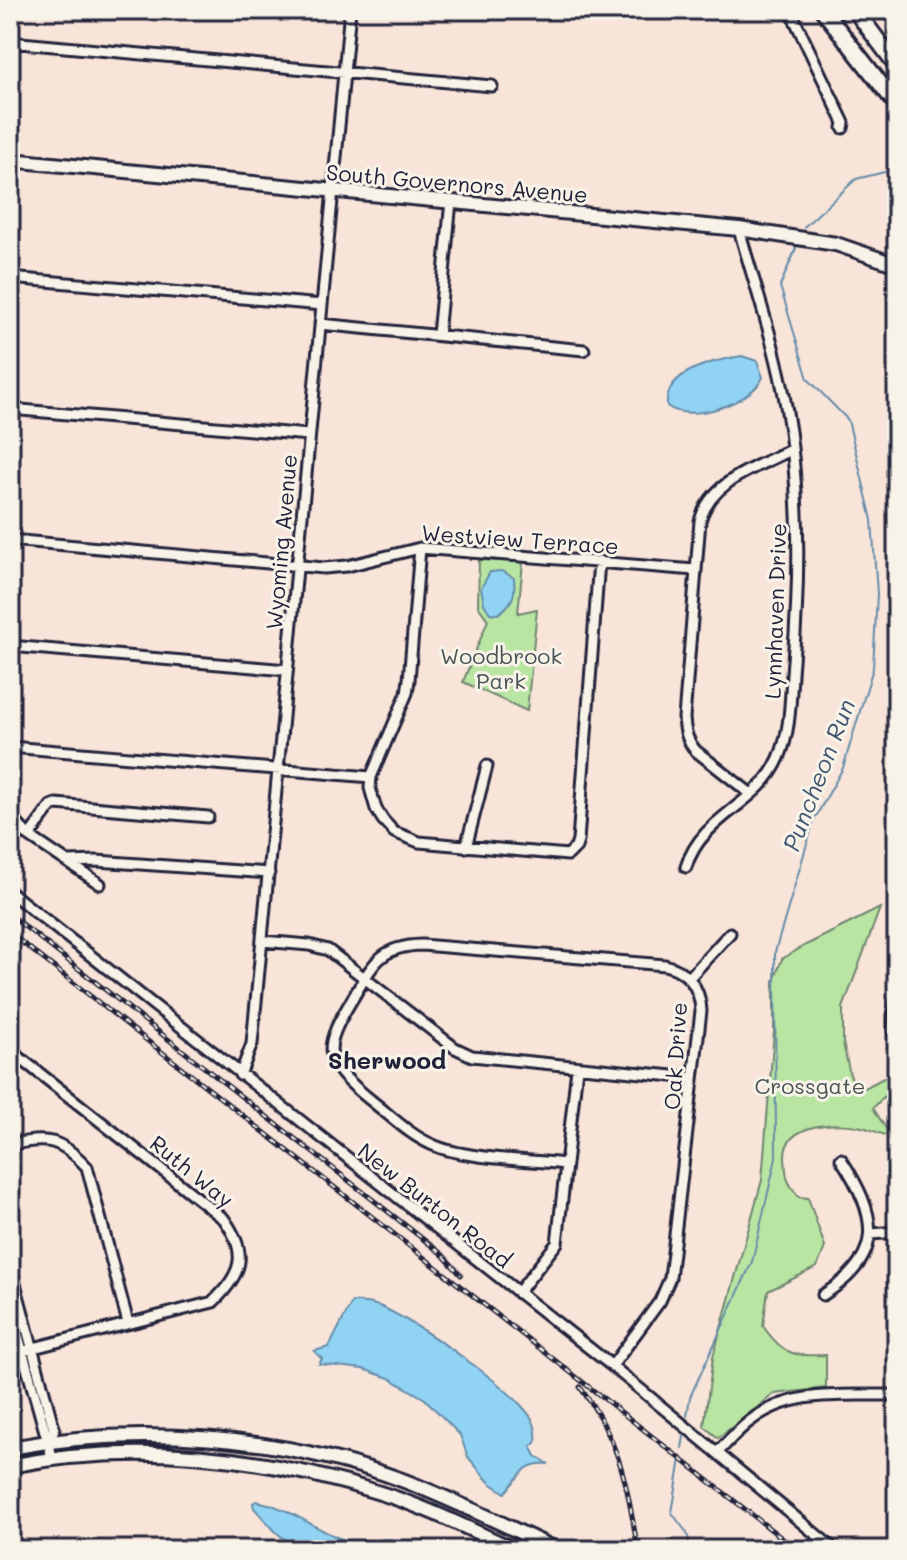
<svg xmlns="http://www.w3.org/2000/svg" width="907" height="1560" font-family="Mali,sans-serif">
<rect width="100%" height="100%" fill="#f8e4d8"/>
<filter id="ink" filterUnits="userSpaceOnUse"><feTurbulence type="fractalNoise" baseFrequency=".0125" numOctaves="2"/><feDisplacementMap in="SourceGraphic" scale="16" xChannelSelector="R" yChannelSelector="G"/><feConvolveMatrix kernelMatrix="1 2 1 2 8 2 1 2 1" color-interpolation-filters="sRGB"/></filter>
<g filter="url(#ink)">
<path fill="#b9e5a3" stroke="#6e846f" stroke-width="2" d="M 479,560 L 523,562 L 518,613 L 537,609 L 527,711 L 463,682 L 488,620 L 478,606 Z
M 880,908 L 843,1008 L 843,1043 L 850,1075 L 859,1091 L 897,1071 L 897,1083 L 873,1108 L 891,1136 C 880,1135 872,1129 862,1127 C 837,1121 784,1123 785,1157 C 786,1178 786,1181 799,1197 L 808,1198 L 825,1247 L 817,1267 L 768,1291 L 763,1326 C 783,1355 792,1356 826,1355 L 826,1388 L 774,1394 L 718,1438 L 704,1426 L 713,1357 L 762,1180 L 774,1031 L 774,981 L 782,959 L 804,946 Z"/>
<path fill="#91d3f3" stroke="#658ca9" stroke-width="2" d="M 742,356 L 757,361 L 763,377 C 752,403 690,424 667,406 C 664,370 716,360 742,356 Z
M 502,571 L 514,578 C 516,596 512,604 498,614 L 490,613 L 484,604 L 481,588 L 490,572 Z
M 352,1302 C 365,1302 377,1304 388,1310 C 423,1328 512,1387 532,1419 C 536,1427 537,1435 536,1443 L 531,1446 L 536,1456 L 549,1464 C 524,1461 520,1476 505,1493 L 489,1482 L 468,1457 L 460,1435 L 425,1399 L 389,1378 L 363,1369 L 319,1364 L 322,1359 L 314,1351 L 329,1347 Z
M 256,1501 C 297,1508 326,1541 368,1546 C 388,1532 397,1542 420,1550 L 297,1550 L 276,1532 L 254,1508 L 253,1503 Z"/>
<g fill="none" stroke-linecap="round" stroke-linejoin="round">
<path stroke="#658ca9" stroke-width="2" d="M 804,227 L 856,179 L 897,169
M 687,1416 L 690,1397 L 752,1262 L 776,1158 L 775,952 L 814,820 L 843,768 L 873,668 L 877,594 L 872,520 L 848,420 L 808,379 L 780,286 L 796,248
M 682,1448 L 685,1431
M 681,1459 L 672,1513 L 687,1533 L 691,1550"/>
<g stroke="#22223b" stroke-width="15">
<path id="minor" d="M 790,10 L 844,123 L 843,128
M 10,42 L 492,86
M 10,73 L 12,42
M 10,278 L 322,305
M 320,324 L 584,350
M 438,335 L 451,201
M 10,409 L 309,435
M 10,540 L 324,568 L 347,566 L 420,548 L 695,570
M 420,548 L 409,680 L 407,693 L 371,777 L 370,788 L 376,809 L 383,820 L 394,832 L 419,842 L 568,855 L 576,847 L 578,841 L 599,561
M 10,646 L 287,670
M 10,747 L 371,777
M 751,794 L 696,751 C 687,741 685,731 684,718 L 700,521 C 711,480 758,467 792,449
M 10,816 L 29,836 L 100,884
M 29,836 L 51,806 L 56,804 L 208,817
M 466,847 L 487,766
M 69,862 L 97,861 L 269,873
M 686,867 C 702,815 759,805 779,758 C 792,728 790,693 793,661 C 800,577 801,490 786,406 C 776,346 755,287 739,229
M 10,892 L 612,1366 L 835,1550
M 262,941 L 309,945 L 328,950 L 455,1048 L 472,1056 L 693,1078
M 689,978 L 730,933
M 897,990 L 893,1029 L 897,1048
M 10,1050 L 224,1219 C 249,1254 242,1274 213,1302 L 10,1354
M 240,1075 L 252,1044 L 350,10
M 10,1145 C 47,1136 61,1139 87,1167 L 128,1323
M 566,1164 C 530,1160 464,1159 433,1145 C 411,1136 392,1117 373,1102 C 318,1058 322,1049 357,991 C 375,960 384,946 422,945 L 665,965 C 688,971 700,988 701,1011 L 670,1278 L 660,1301 L 612,1366
M 871,1234 L 897,1232
M 10,1265 L 54,1429 L 50,1442
M 518,1293 L 557,1243 L 577,1068
M 823,1295 C 886,1256 878,1216 841,1159
M 10,1308 L 53,1460
M 718,1452 C 728,1442 738,1430 750,1421 C 792,1388 847,1396 897,1395"/>
</g>
<g stroke="#22223b" stroke-width="18">
<path id="major" d="M 10,160 L 739,229 L 836,244 L 897,265
M 10,1448 C 137,1425 280,1435 402,1480 C 455,1500 506,1526 558,1550
M 10,1466 C 132,1442 262,1455 380,1493 C 426,1507 471,1530 515,1550"/>
</g>
<g stroke="#22223b" stroke-width="20">
<path id="highway" d="M 823,10 L 897,105
M 855,10 L 897,66"/>
</g>
<use href="#minor" stroke="#f7f3e8" stroke-width="9"/>
<use href="#major" stroke="#f7f3e8" stroke-width="12"/>
<use href="#highway" stroke="#f7f3e8" stroke-width="14"/>
<g stroke="#22223b" stroke-width="5">
<path id="rail" d="M 10,915 L 442,1254 L 461,1275
M 10,933 L 797,1550
M 580,1387 C 622,1444 626,1483 638,1550"/>
</g>
<use href="#rail" stroke="#f7f3e8" stroke-width="2" stroke-dasharray="6" stroke-linecap="butt"/>
</g>
</g>
<g text-anchor="middle" dominant-baseline="central" stroke-width="6" stroke-linejoin="round" paint-order="stroke">
<g font-size="22" fill="#22223b" stroke="#f7f3e8">
<text transform="translate(457 183) rotate(5)">South Governors Avenue</text>
<text transform="translate(520 539) rotate(4)">Westview Terrace</text>
<text transform="translate(281 542) rotate(-85)">Wyoming Avenue</text>
<text transform="translate(775 611) rotate(-88)">Lynnhaven Drive</text>
<text transform="translate(675 1056) rotate(-86)">Oak Drive</text>
<text transform="translate(192 1171) rotate(39)">Ruth Way</text>
<text transform="translate(435 1205) rotate(38)">New Burton Road</text>
</g>
<g font-size="22" fill="#485355" stroke="#f7f3e8">
<text x="501" y="655">Woodbrook<tspan x="501" dy="25">Park</tspan></text>
<text x="810" y="1085">Crossgate</text>
</g>
<g font-size="24" font-style="italic" fill="#435772" stroke="#f7f3e8">
<text transform="translate(818 775) rotate(-69)">Puncheon Run</text>
</g>
<g font-size="24" font-weight="bold" fill="#22223b" stroke="#f7f3e8">
<text x="387" y="1059">Sherwood</text>
</g>
</g>
<rect width="907" height="1560" fill="none" stroke="#f7f3e8" stroke-width="40"/>
<rect x="20" y="20" width="867" height="1520" fill="none" stroke="#22223b" stroke-width="3" filter="url(#ink)"/>
</svg>
